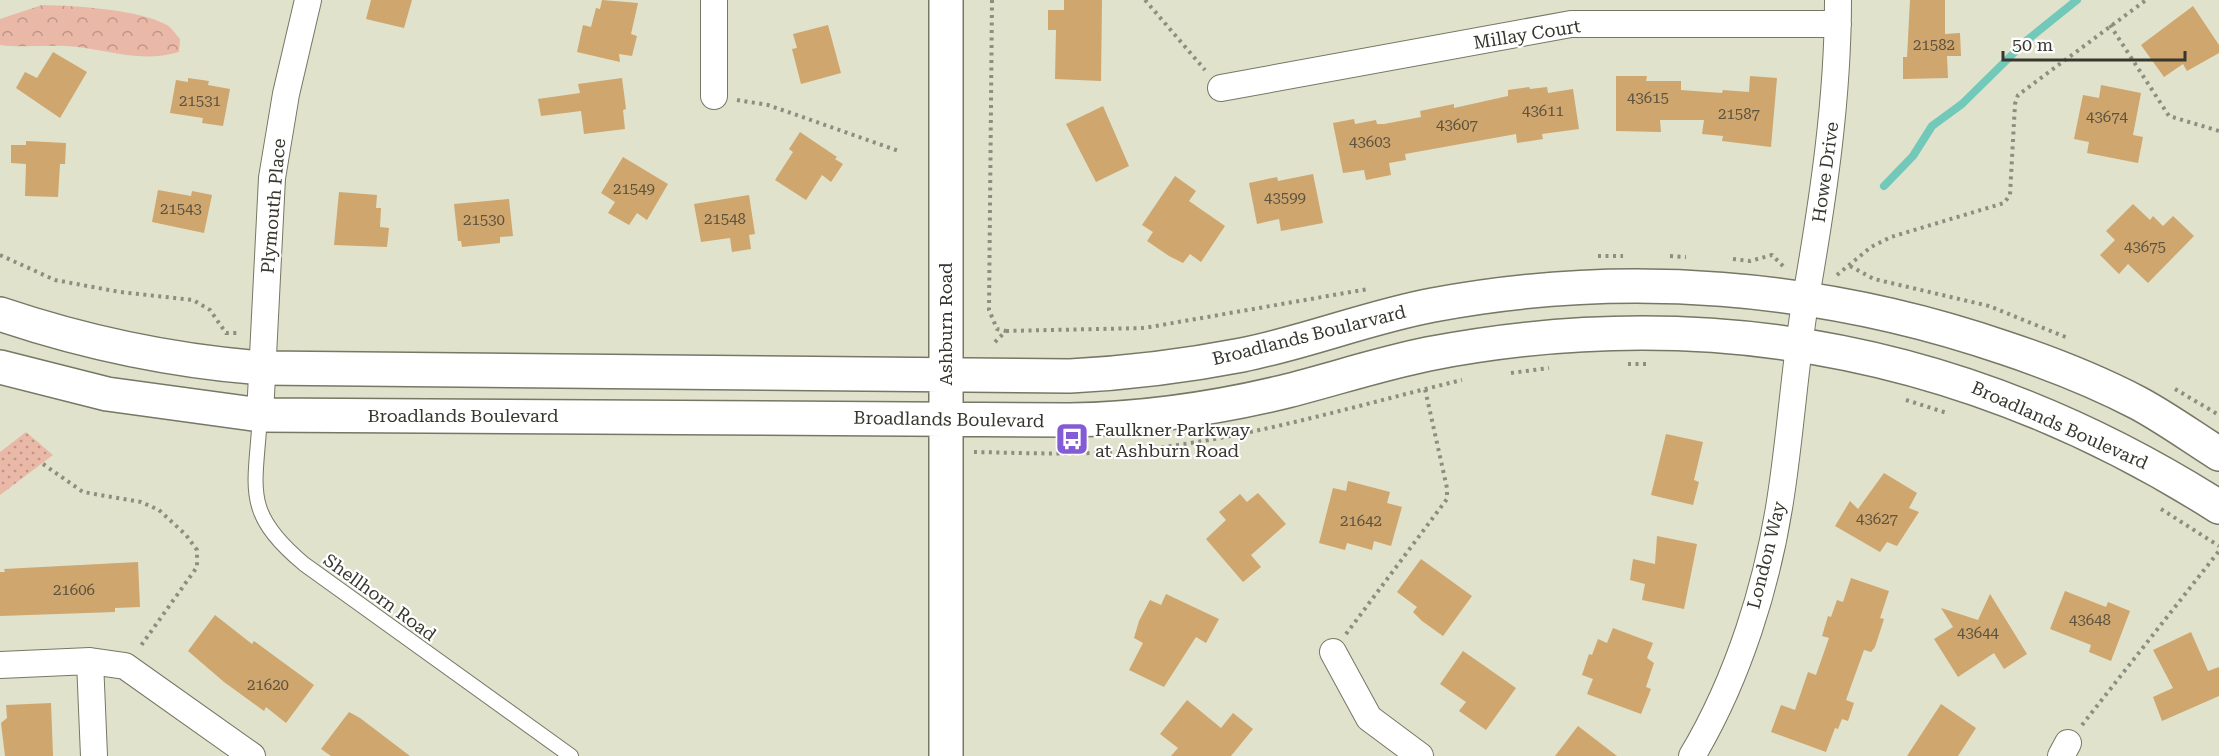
<svg xmlns="http://www.w3.org/2000/svg" width="2219" height="756" font-family="'Roboto Serif',serif">
<defs>
<pattern id="forest-crowns" width="20" height="18" patternUnits="userSpaceOnUse" patternTransform="scale(1.5)"><rect width="20" height="18" fill="#e9b8a6"/><path d="M2 6a3 3 0 1 1 6 0M12 15a3 3 0 1 1 6 0" fill="none" stroke="#be9688"/></pattern>
<pattern id="park-dots" width="8" height="8" patternUnits="userSpaceOnUse" patternTransform="scale(1.5)"><rect width="8" height="8" fill="#e9b8a6"/><path d="M2 2h.1M6 6h.1" fill="none" stroke="#be9688" stroke-width="1.8" stroke-linecap="round"/></pattern>
</defs>
<rect width="100%" height="100%" fill="#e0e2cc"/>
<path fill="url(#forest-crowns)" d="M 42,5 C 77,6 137,9 167,25 C 172,28 176,35 180,39 L 179,52 C 137,64 106,48 65,46 C 43,45 21,48 0,45 L 0,19 Z"/>
<path fill="url(#park-dots)" d="M 26,432 L 53,455 L 0,495 L 0,452 Z"/>
<g fill="none" stroke-linecap="round" stroke-linejoin="round">
<path stroke="#73c9b9" stroke-width="8" d="M 1884,186 L 1913,156 L 1932,126 L 1962,104 L 2026,41 L 2077,0"/>
</g>
<path fill="#cea66e" d="M 371,0 L 412,0 L 404,28 L 366,19 Z
M 602,0 L 638,3 L 631,34 L 637,36 L 632,56 L 619,54 L 620,62 L 577,52 L 583,25 L 591,27 L 596,8 L 600,9 Z
M 1064,0 L 1102,0 L 1101,81 L 1055,79 L 1056,30 L 1048,30 L 1048,10 L 1064,10 Z
M 1910,0 L 1945,0 L 1945,34 L 1960,33 L 1961,56 L 1947,56 L 1948,78 L 1903,79 L 1903,57 L 1907,57 Z
M 2193,6 L 2219,45 L 2219,53 L 2187,71 L 2183,64 L 2164,77 L 2141,45 Z
M 828,25 L 841,73 L 801,84 L 792,49 L 797,48 L 793,34 Z
M 53,52 L 87,72 L 60,118 L 16,88 L 25,72 L 37,78 Z
M 1616,76 L 1647,76 L 1646,81 L 1681,81 L 1681,90 L 1722,93 L 1723,90 L 1749,92 L 1750,76 L 1777,78 L 1771,147 L 1722,141 L 1723,136 L 1702,134 L 1704,120 L 1660,120 L 1661,132 L 1616,131 Z
M 188,78 L 209,81 L 208,85 L 230,89 L 223,126 L 202,123 L 203,118 L 170,113 L 176,80 L 188,82 Z
M 622,78 L 626,109 L 623,110 L 625,129 L 584,134 L 581,111 L 541,116 L 538,99 L 580,93 L 578,84 Z
M 2101,85 L 2141,93 L 2133,135 L 2143,137 L 2138,163 L 2087,153 L 2089,142 L 2074,139 L 2083,95 L 2099,98 Z
M 1529,87 L 1530,89 L 1547,87 L 1548,93 L 1573,89 L 1579,129 L 1542,134 L 1543,139 L 1517,143 L 1516,134 L 1405,154 L 1406,160 L 1389,163 L 1391,175 L 1366,180 L 1364,170 L 1343,173 L 1333,123 L 1354,119 L 1355,124 L 1376,120 L 1377,124 L 1384,124 L 1421,117 L 1420,111 L 1454,104 L 1454,108 L 1508,96 L 1508,90 Z
M 1103,106 L 1129,166 L 1096,182 L 1066,124 Z
M 800,132 L 837,157 L 835,159 L 843,164 L 831,182 L 822,175 L 806,200 L 775,180 L 793,152 L 789,149 Z
M 26,141 L 66,143 L 65,164 L 60,164 L 58,197 L 25,196 L 26,164 L 11,163 L 11,145 L 26,145 Z
M 623,157 L 668,184 L 647,220 L 637,213 L 629,225 L 608,213 L 615,202 L 601,193 Z
M 1313,174 L 1323,223 L 1281,231 L 1279,219 L 1257,224 L 1249,183 L 1277,177 L 1278,181 Z
M 1175,176 L 1196,191 L 1189,201 L 1225,226 L 1201,262 L 1190,254 L 1183,263 L 1169,256 L 1147,241 L 1153,232 L 1142,225 Z
M 158,190 L 191,196 L 192,191 L 212,195 L 204,233 L 152,222 Z
M 339,192 L 377,195 L 376,208 L 381,208 L 380,227 L 389,228 L 387,247 L 334,245 Z
M 749,195 L 755,234 L 749,235 L 751,249 L 732,252 L 730,238 L 701,242 L 694,204 Z
M 509,199 L 513,236 L 500,237 L 500,243 L 462,247 L 461,241 L 458,241 L 454,204 Z
M 2133,204 L 2150,220 L 2153,216 L 2163,226 L 2173,216 L 2194,236 L 2148,283 L 2128,264 L 2119,274 L 2100,255 L 2115,240 L 2106,231 Z
M 1666,434 L 1703,442 L 1694,480 L 1699,482 L 1693,505 L 1651,495 Z
M 1884,473 L 1917,493 L 1909,508 L 1919,512 L 1897,546 L 1887,542 L 1880,552 L 1835,526 L 1850,501 L 1858,509 Z
M 1348,481 L 1390,492 L 1387,503 L 1402,507 L 1391,546 L 1374,541 L 1372,550 L 1347,543 L 1345,550 L 1319,543 L 1333,488 L 1346,491 Z
M 1258,493 L 1286,524 L 1251,555 L 1261,567 L 1243,582 L 1206,539 L 1226,520 L 1219,512 L 1240,494 L 1247,502 Z
M 1657,536 L 1697,544 L 1684,609 L 1642,600 L 1645,584 L 1630,580 L 1633,559 L 1655,564 Z
M 1421,559 L 1472,596 L 1443,636 L 1422,621 L 1413,612 L 1417,607 L 1397,592 Z
M 138,562 L 140,607 L 115,608 L 115,612 L 0,616 L 0,572 L 5,572 L 4,569 Z
M 1851,578 L 1889,591 L 1880,618 L 1884,619 L 1875,647 L 1871,652 L 1864,650 L 1846,700 L 1854,703 L 1848,721 L 1842,719 L 1838,729 L 1835,728 L 1826,752 L 1771,732 L 1781,705 L 1795,710 L 1808,672 L 1816,675 L 1829,638 L 1822,636 L 1828,616 L 1831,617 L 1837,600 L 1843,602 Z
M 2065,591 L 2106,607 L 2108,602 L 2130,611 L 2111,661 L 2089,652 L 2091,645 L 2050,629 Z
M 1166,594 L 1219,619 L 1206,643 L 1196,637 L 1164,687 L 1129,670 L 1143,643 L 1134,638 L 1139,621 L 1150,600 L 1161,605 Z
M 1990,594 L 2027,654 L 2004,669 L 1994,653 L 1958,677 L 1934,639 L 1953,627 L 1941,608 L 1978,620 Z
M 215,615 L 252,644 L 254,641 L 314,685 L 286,723 L 266,707 L 264,711 L 224,682 L 188,651 Z
M 1613,628 L 1653,643 L 1647,658 L 1654,663 L 1646,687 L 1651,689 L 1641,714 L 1587,694 L 1593,679 L 1582,675 L 1589,654 L 1592,655 L 1598,639 L 1607,643 Z
M 2191,632 L 2208,671 L 2219,667 L 2219,696 L 2162,721 L 2153,697 L 2173,688 L 2153,650 Z
M 1463,651 L 1516,688 L 1486,730 L 1459,711 L 1466,702 L 1440,684 Z
M 1187,700 L 1221,728 L 1233,713 L 1253,729 L 1231,756 L 1171,756 L 1178,748 L 1160,734 Z
M 51,703 L 53,756 L 5,756 L 1,723 L 7,718 L 6,705 Z
M 1941,704 L 1976,728 L 1958,756 L 1907,756 Z
M 349,712 L 360,718 L 410,756 L 331,756 L 321,749 Z
M 1578,726 L 1617,756 L 1555,756 Z"/>
<g fill="none" stroke-linecap="round" stroke-linejoin="round">
<g stroke="#767764" stroke-width="16">
<path id="lane" d="M 260,415 C 256,489 241,511 304,564 L 571,756"/>
</g>
<g stroke="#767764" stroke-width="28">
<path id="street" d="M 1221,88 L 1571,24 L 1838,24
M 714,96 L 714,0
M 260,415 L 272,178 L 286,94 L 308,0
M 1333,652 L 1369,718 L 1420,756
M 90,661 L 94,756
M 0,665 L 90,661 L 125,666 L 252,756
M 1692,756 C 1738,679 1768,584 1781,495 C 1791,430 1795,363 1806,297 C 1823,199 1838,100 1838,0
M 2061,756 L 2068,743"/>
</g>
<g stroke="#767764" stroke-width="36">
<path id="secondary" d="M 0,314 C 86,343 172,361 262,368 L 1070,376 C 1128,373 1185,366 1242,355 C 1307,342 1369,317 1433,305 C 1624,269 1822,285 2005,348 C 2050,363 2096,381 2138,403 C 2166,418 2192,437 2219,454
M 0,367 L 107,394 L 260,415 L 1069,420 C 1142,419 1212,409 1283,392 C 1331,380 1379,364 1428,354 C 1713,299 1975,352 2219,507
M 946,756 L 946,0"/>
</g>
<path stroke="#8d8e7f" stroke-width="4" stroke-dasharray="3 4.5" stroke-linecap="butt" d="M 992,0 L 989,310 L 997,329 L 1006,331 L 993,344
M 1145,0 L 1205,70
M 2110,25 L 2169,116 L 2219,131
M 737,100 L 768,105 L 899,151
M 0,255 L 55,280 L 120,292 L 193,300 L 210,310 L 226,333 L 240,333
M 1598,256 L 1623,256
M 1670,256 L 1686,257
M 1733,259 L 1750,261 L 1772,255 L 1785,268
M 1850,266 L 1874,279 L 1989,306 L 2068,338
M 1837,275 L 1871,247 L 1891,237 L 2004,203 L 2010,195 L 2015,104 L 2018,95 L 2146,0
M 1006,331 L 1144,328 L 1368,289
M 1628,364 L 1647,364
M 1511,373 L 1549,368
M 2175,389 L 2219,415
M 1906,400 L 1947,413
M 974,452 C 1031,453 1090,456 1147,449 C 1254,437 1358,405 1462,380
M 43,464 L 83,492 L 141,502 L 159,510 L 186,535 L 197,550 L 197,567 L 140,647
M 2161,509 L 2219,546
M 1346,634 L 1447,499 L 1447,488 L 1425,389
M 2082,725 L 2219,551"/>
<use href="#lane" stroke="#fff" stroke-width="14"/>
<use href="#street" stroke="#fff" stroke-width="26"/>
<use href="#secondary" stroke="#fff" stroke-width="33"/>
</g>
<defs>
<g id="bus-square" transform="scale(1.725)"><rect x="-9" y="-9" width="18" height="18" rx="4" fill="#845bd5" stroke="#fff"/><path d="M-5-6H5V4H4V6H2V4H-2V6H-4V4H-5ZM-3.5-4V0h7V-4ZM-3.5 1.2v1.5H-2V1.2ZM2 1.2v1.5H3.5V1.2Z" fill="#fff"/></g>
</defs>
<g fill-rule="evenodd">
<use href="#bus-square" x="1072" y="439"/>
</g>
<g text-anchor="middle" dominant-baseline="central" stroke-width="4.5" stroke-linejoin="round" paint-order="stroke">
<g font-size="15" fill="#5d533f">
<text x="1934" y="45">21582</text>
<text x="1648" y="98">43615</text>
<text x="200" y="101">21531</text>
<text x="1543" y="111">43611</text>
<text x="1739" y="114">21587</text>
<text x="2107" y="117">43674</text>
<text x="1457" y="125">43607</text>
<text x="1370" y="142">43603</text>
<text x="634" y="189">21549</text>
<text x="1285" y="198">43599</text>
<text x="181" y="209">21543</text>
<text x="725" y="219">21548</text>
<text x="484" y="220">21530</text>
<text x="2145" y="247">43675</text>
<text x="1877" y="519">43627</text>
<text x="1361" y="521">21642</text>
<text x="74" y="590">21606</text>
<text x="2090" y="620">43648</text>
<text x="1978" y="633">43644</text>
<text x="268" y="685">21620</text>
</g>
<g font-size="18" fill="#37372f" stroke="#fff">
<text transform="translate(1527 34) rotate(-9)">Millay Court</text>
<text transform="translate(1825 172) rotate(-82)">Howe Drive</text>
<text transform="translate(273 206) rotate(-85)">Plymouth Place</text>
<text transform="translate(945 324) rotate(-90)">Ashburn Road</text>
<text transform="translate(1309 335) rotate(-14)">Broadlands Boularvard</text>
<text x="463" y="415">Broadlands Boulevard</text>
<text transform="translate(949 419) rotate(1)">Broadlands Boulevard</text>
<text transform="translate(2060 425) rotate(24)">Broadlands Boulevard</text>
<text transform="translate(1766 555) rotate(-76)">London Way</text>
<text transform="translate(380 597) rotate(36)">Shellhorn Road</text>
</g>
<g font-size="18" fill="#37372f" stroke="#fff" text-anchor="start">
<text x="1095" y="429">Faulkner Parkway<tspan x="1095" dy="21">at Ashburn Road</tspan></text>
</g>
</g>
<path d="M2003 51v9h182v-9" fill="none" stroke="#37372f" stroke-width="3"/>
<text x="2012" y="51" font-size="18" fill="#37372f" stroke="#ffffff" stroke-width="4.5" paint-order="stroke">50 m</text>
</svg>
